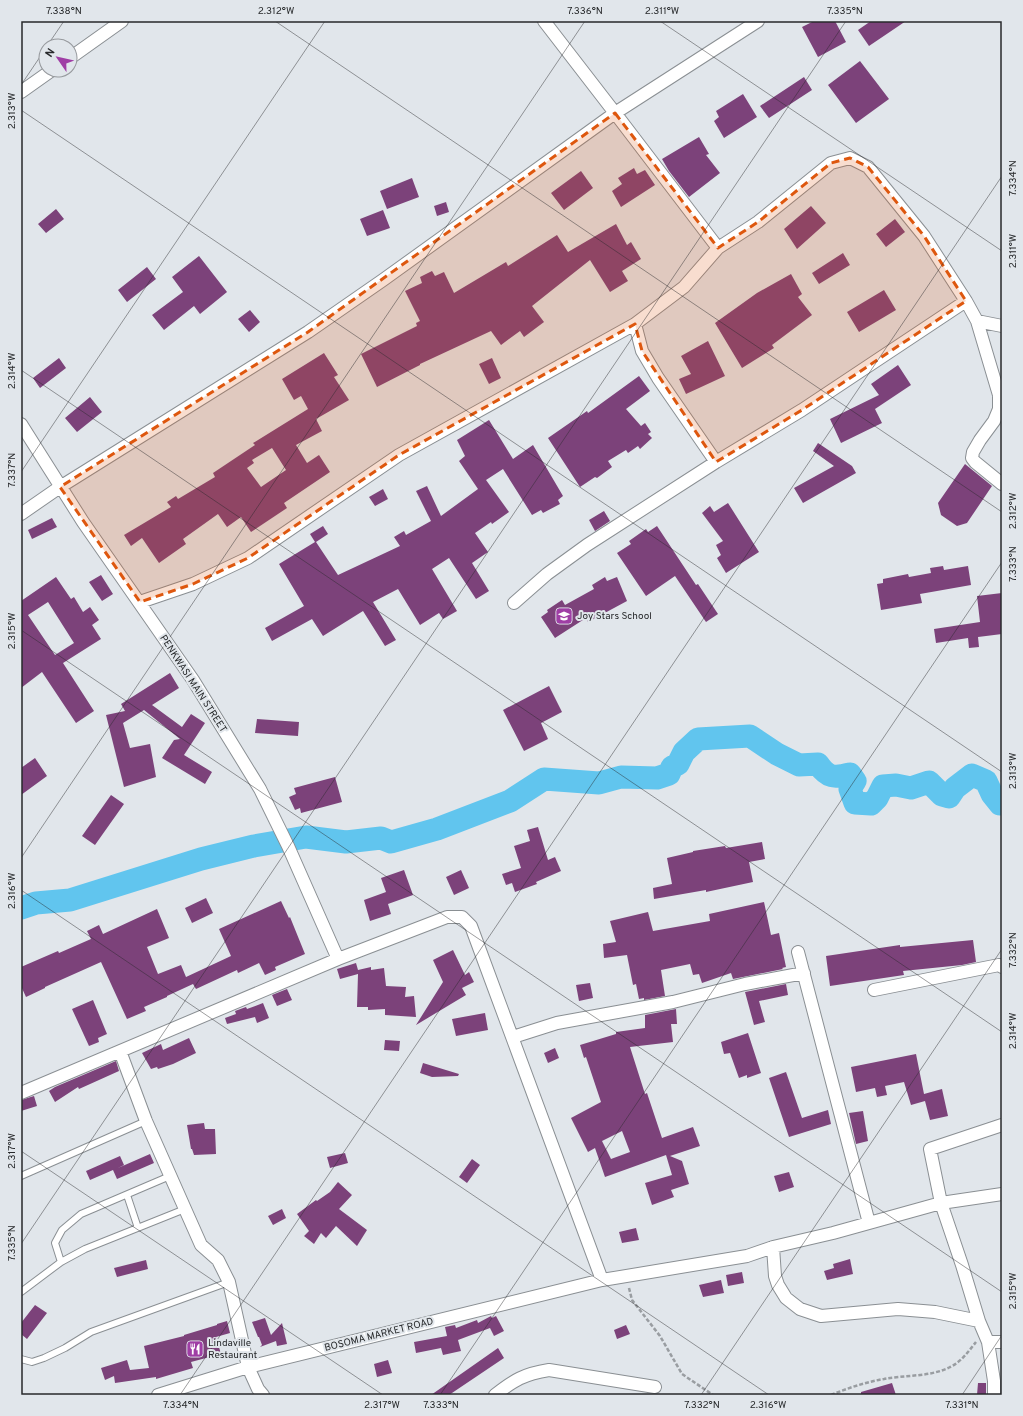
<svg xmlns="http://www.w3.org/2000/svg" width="1023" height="1416" font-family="Overpass,sans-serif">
<rect width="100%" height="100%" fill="#e1e6eb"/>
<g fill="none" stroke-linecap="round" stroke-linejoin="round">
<path stroke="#61c5ee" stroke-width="23" d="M 21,908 L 36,903 L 70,900 L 201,859 L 254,846 L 306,837 L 346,842 L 381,838 L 391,842 L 437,829 L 510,801 L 544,779 L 599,783 L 621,777 L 657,778 L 669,774 L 672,767 L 678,764 L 684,752 L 698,739 L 750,736 L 777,754 L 799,765 L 818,764 C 828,778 834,778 850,774 L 855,781 L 850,789 L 855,803 L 871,804 L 877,798 L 883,786 L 896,785 L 911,788 L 929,782 L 942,795 L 949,797 L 955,788 L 972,775 L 986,781 L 992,794 L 1000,804 L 1002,804"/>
</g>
<path fill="#7c427a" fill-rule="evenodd" d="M 814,21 L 835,21 L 846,42 L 818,57 L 802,27 Z
M 871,21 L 906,21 L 869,46 L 858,30 Z
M 860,61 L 889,99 L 856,123 L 828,85 Z
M 804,77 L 812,90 L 769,118 L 760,106 Z
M 743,94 L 757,117 L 724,138 L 714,121 L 719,117 L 716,111 Z
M 699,137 L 709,154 L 706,155 L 720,173 L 689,197 L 669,171 L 662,159 Z
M 634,168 L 637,174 L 645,170 L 655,185 L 621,207 L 612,191 L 622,184 L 618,178 Z
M 581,171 L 593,188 L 564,210 L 551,193 Z
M 412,178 L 419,197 L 387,209 L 380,191 Z
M 446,202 L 449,212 L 437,216 L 434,206 Z
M 811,206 L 826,223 L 797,249 L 784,229 Z
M 56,209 L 64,219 L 46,233 L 38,224 Z
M 383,210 L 390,228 L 367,236 L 360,219 Z
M 895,219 L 905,232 L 886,247 L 876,234 Z
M 616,224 L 627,245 L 631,242 L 641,259 L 622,271 L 628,281 L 610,292 L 590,260 L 532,306 L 544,322 L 524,337 L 520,331 L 501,345 L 491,331 L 420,364 L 420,365 L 377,387 L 361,354 L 417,326 L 416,323 L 420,321 L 405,291 L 422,283 L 420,277 L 432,271 L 435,276 L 444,272 L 454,293 L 506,262 L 508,266 L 557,235 L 568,252 Z
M 843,253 L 850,265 L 819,284 L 812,273 Z
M 199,256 L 227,292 L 200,314 L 194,306 L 164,330 L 152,315 L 183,292 L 172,277 Z
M 147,267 L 156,279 L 127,302 L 118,290 Z
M 791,274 L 802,294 L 798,297 L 812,315 L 772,345 L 774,348 L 742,368 L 715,323 L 757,293 Z
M 884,290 L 896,310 L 859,332 L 847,312 Z
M 250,310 L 260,322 L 249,332 L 238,319 Z
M 708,341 L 725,376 L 686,394 L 679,379 L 691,374 L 681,356 Z
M 324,353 L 338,375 L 334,377 L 349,400 L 316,419 L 322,431 L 296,445 L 307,463 L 319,455 L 330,472 L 284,503 L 287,508 L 251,532 L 241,517 L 227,527 L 218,514 L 183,539 L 186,544 L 159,563 L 142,538 L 131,546 L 124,535 L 171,507 L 167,502 L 176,496 L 178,499 L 215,477 L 213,473 L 255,445 L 253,443 L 308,409 L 301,396 L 294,400 L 282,379 ZM 272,448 L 286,470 L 261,487 L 247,468 L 254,463 L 252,460 Z
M 59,358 L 66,368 L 40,388 L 33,378 Z
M 492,358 L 501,378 L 489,384 L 479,364 Z
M 898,365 L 911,385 L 875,409 L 882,423 L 841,443 L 830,419 L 879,395 L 871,384 Z
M 639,376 L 650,391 L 626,409 L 641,426 L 645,423 L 651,432 L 648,434 L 652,438 L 640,449 L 638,446 L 628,453 L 626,450 L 608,461 L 612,467 L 597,478 L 595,477 L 580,487 L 548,438 L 587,411 L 588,413 Z
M 90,397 L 102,412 L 77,432 L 65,418 Z
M 489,420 L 513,459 L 533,445 L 563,496 L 558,500 L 560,504 L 543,513 L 541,510 L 532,515 L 503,469 L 486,480 L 509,512 L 492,524 L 491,522 L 475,533 L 488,552 L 472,563 L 489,591 L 476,599 L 449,558 L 432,569 L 457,611 L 443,619 L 439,613 L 420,625 L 398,589 L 373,602 L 396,640 L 385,646 L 363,611 L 323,636 L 312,619 L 272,641 L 265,628 L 304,606 L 279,564 L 315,542 L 310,534 L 323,526 L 328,534 L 316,542 L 338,575 L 400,546 L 394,537 L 404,531 L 406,535 L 431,521 L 416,491 L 427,486 L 441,516 L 478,489 L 459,461 L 465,456 L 457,440 Z
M 818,443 L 852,466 L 856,473 L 803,503 L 794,488 L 834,466 L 813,451 Z
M 965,464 L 992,486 L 967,523 L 957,526 L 941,515 L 938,503 Z
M 383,489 L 388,499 L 375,506 L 369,497 Z
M 728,503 L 759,552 L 726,573 L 717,558 L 721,555 L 716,545 L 723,541 L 702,513 L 710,506 L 714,512 Z
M 604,511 L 610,521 L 595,531 L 589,520 Z
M 52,518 L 57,527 L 32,539 L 28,530 Z
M 657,526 L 696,585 L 698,584 L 718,614 L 706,622 L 675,576 L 646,596 L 617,553 L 631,544 L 629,541 L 646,529 L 648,532 Z
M 943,566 L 944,570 L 968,566 L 971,585 L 920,594 L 922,603 L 881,610 L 877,584 L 883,583 L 883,579 L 908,574 L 909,577 L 931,573 L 930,568 Z
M 101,575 L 113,594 L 102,601 L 89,582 Z
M 56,577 L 71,599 L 74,597 L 83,612 L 90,607 L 99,620 L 92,625 L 101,639 L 63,663 L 94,711 L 76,723 L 42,672 L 21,688 L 21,601 ZM 48,602 L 74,643 L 55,655 L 28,615 Z
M 605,577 L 607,581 L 617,577 L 627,601 L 588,622 L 586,618 L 555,638 L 541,617 L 548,612 L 547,610 L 562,600 L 565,605 L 594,589 L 592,585 Z
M 1002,593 L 1002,634 L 978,637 L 979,647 L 969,648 L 968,638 L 936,643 L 934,629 L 980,622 L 977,596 Z
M 170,673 L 179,688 L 152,705 L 182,727 L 191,714 L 205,723 L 184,755 L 212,772 L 205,784 L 162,758 L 174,740 L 180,739 L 144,710 L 123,723 L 130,748 L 150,744 L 156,777 L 124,787 L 106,715 L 125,711 L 121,704 Z
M 549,686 L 562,712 L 541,723 L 548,739 L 524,751 L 503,710 Z
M 257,719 L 299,722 L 298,736 L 255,733 Z
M 35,758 L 47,776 L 21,795 L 21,768 Z
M 335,777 L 342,802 L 301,813 L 300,808 L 295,810 L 289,797 L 296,794 L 294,788 Z
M 111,795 L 124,804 L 95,845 L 82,836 Z
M 538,827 L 548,860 L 555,857 L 561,871 L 536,882 L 537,884 L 515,892 L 512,883 L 506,885 L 502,874 L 521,868 L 514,846 L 530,841 L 527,830 Z
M 762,842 L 765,859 L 749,862 L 753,882 L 706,892 L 706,890 L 654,899 L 653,888 L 672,884 L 667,858 L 693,852 L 693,851 L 725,846 L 726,848 Z
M 404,870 L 413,895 L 388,904 L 391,914 L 370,921 L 364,900 L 386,892 L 381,878 Z
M 461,870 L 469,888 L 454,895 L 446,877 Z
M 206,898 L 213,913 L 192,923 L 185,908 Z
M 281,901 L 289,918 L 290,917 L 305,954 L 275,967 L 276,970 L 265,975 L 259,963 L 238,973 L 237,970 L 196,989 L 193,984 L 167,996 L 167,997 L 144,1007 L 146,1011 L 127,1019 L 101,962 L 45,987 L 45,988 L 26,997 L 21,986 L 21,967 L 58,951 L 59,953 L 91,939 L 87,931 L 99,925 L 103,934 L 157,909 L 169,938 L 147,947 L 158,974 L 181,965 L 186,977 L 231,956 L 219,929 Z
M 764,902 L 771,935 L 779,933 L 786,967 L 782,968 L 783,969 L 733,979 L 731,973 L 702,983 L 699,974 L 693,975 L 690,964 L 661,970 L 665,996 L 644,1000 L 644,998 L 639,999 L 636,984 L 633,985 L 627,955 L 604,958 L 603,944 L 616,942 L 610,921 L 648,912 L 653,931 L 710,921 L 709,914 Z
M 973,940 L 976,962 L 962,965 L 903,971 L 904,975 L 830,986 L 826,956 L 900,945 L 900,947 Z
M 453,950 L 465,975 L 469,972 L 474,982 L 462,988 L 466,995 L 416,1025 L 443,982 L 433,960 Z
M 356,963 L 358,970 L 371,967 L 371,970 L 384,968 L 386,986 L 406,987 L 405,997 L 414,996 L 416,1017 L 385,1015 L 385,1009 L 368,1010 L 368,1007 L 357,1007 L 358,974 L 340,979 L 337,969 Z
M 590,983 L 593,998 L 579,1001 L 576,985 Z
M 786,984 L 788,995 L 759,1001 L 765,1022 L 754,1025 L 745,992 Z
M 287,989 L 292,1000 L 277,1006 L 272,995 Z
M 93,1000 L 107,1034 L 98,1038 L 99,1042 L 89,1046 L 72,1009 Z
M 263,1003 L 269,1018 L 257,1023 L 255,1017 L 227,1024 L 225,1018 L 236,1014 L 235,1011 L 246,1007 L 247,1009 Z
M 676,1009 L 677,1024 L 671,1024 L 673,1042 L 630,1047 L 645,1094 L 647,1093 L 662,1138 L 693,1127 L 700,1146 L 670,1156 L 682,1161 L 689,1184 L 671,1190 L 674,1197 L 652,1205 L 645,1183 L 672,1175 L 666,1155 L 605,1177 L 595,1148 L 588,1152 L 571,1118 L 601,1102 L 586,1057 L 584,1058 L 580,1045 L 616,1034 L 616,1032 L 645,1028 L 645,1015 ZM 622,1131 L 630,1152 L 611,1159 L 602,1141 Z
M 485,1013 L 488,1030 L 456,1036 L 452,1019 Z
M 748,1033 L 761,1073 L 747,1078 L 747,1075 L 739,1078 L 730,1053 L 724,1054 L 721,1042 Z
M 189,1038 L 196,1053 L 173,1064 L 158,1069 L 157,1067 L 151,1069 L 142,1053 L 161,1044 L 163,1050 Z
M 385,1040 L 400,1041 L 399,1051 L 384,1050 Z
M 555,1048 L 559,1058 L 548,1063 L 544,1053 Z
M 916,1054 L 924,1094 L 942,1089 L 948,1116 L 930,1120 L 925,1101 L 911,1105 L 904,1082 L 885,1086 L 887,1095 L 877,1097 L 875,1088 L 856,1092 L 851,1067 Z
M 116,1061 L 119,1071 L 79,1089 L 78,1087 L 55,1102 L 49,1091 L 55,1087 Z
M 423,1063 L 459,1074 L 458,1076 L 432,1077 L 420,1073 Z
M 786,1072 L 802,1118 L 828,1110 L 831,1124 L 789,1137 L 769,1078 Z
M 34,1096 L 37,1106 L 21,1111 L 21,1100 Z
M 863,1111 L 868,1141 L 856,1144 L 849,1113 Z
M 204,1123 L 205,1129 L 215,1129 L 216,1154 L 194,1155 L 192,1149 L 191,1149 L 187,1125 Z
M 345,1153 L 348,1163 L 330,1168 L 327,1157 Z
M 150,1154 L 154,1163 L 117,1179 L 113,1170 L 90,1180 L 86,1171 L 120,1156 L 124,1165 L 118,1168 Z
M 472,1159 L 480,1165 L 467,1183 L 459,1177 Z
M 789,1172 L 794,1187 L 779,1192 L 774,1176 Z
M 338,1182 L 352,1195 L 339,1209 L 367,1230 L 357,1246 L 336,1226 L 326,1238 L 321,1233 L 314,1244 L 304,1236 L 309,1231 L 297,1214 L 316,1200 L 317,1201 L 330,1192 Z
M 282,1209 L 286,1218 L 273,1225 L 268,1216 Z
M 636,1228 L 639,1240 L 622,1243 L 619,1232 Z
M 850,1259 L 853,1274 L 827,1280 L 824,1271 L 834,1268 L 833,1264 Z
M 146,1260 L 148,1269 L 117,1277 L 114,1268 Z
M 742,1272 L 744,1283 L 728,1286 L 726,1275 Z
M 721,1280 L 724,1293 L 703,1297 L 699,1285 Z
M 35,1305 L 47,1313 L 27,1339 L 21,1334 L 21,1323 Z
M 491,1316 L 492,1318 L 496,1316 L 504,1331 L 494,1336 L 490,1328 L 458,1340 L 461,1351 L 443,1355 L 441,1348 L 416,1353 L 414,1342 L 447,1336 L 445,1327 L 455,1325 L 456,1328 L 477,1320 L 478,1323 Z
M 265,1318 L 271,1335 L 282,1323 L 287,1344 L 277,1346 L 276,1341 L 260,1347 L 262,1345 L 259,1337 L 258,1337 L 252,1322 Z
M 227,1321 L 230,1333 L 216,1337 L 221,1354 L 191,1362 L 193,1368 L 156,1379 L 156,1377 L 115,1383 L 114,1376 L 105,1380 L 101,1368 L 127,1360 L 130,1370 L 149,1368 L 144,1346 L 184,1336 L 184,1335 L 217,1325 L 217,1324 Z
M 626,1325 L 630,1334 L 617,1339 L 614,1330 Z
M 498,1348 L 504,1358 L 449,1395 L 431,1395 Z
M 388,1360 L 392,1373 L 377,1377 L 374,1364 Z
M 892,1383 L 896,1395 L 861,1395 L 861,1392 Z
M 978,1383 L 986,1383 L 986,1395 L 977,1395 Z"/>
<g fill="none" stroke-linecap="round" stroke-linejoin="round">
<g stroke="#8a8f93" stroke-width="8">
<path id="service" d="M 21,1176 L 146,1121
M 127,1195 L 138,1228
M 61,1262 L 55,1243 L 62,1230 L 81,1214 L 170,1176
M 21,1292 L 61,1262 L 85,1249 L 185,1209
M 21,1359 L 32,1362 L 44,1358 L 65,1348 L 91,1332 L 229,1282"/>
</g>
<g stroke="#8a8f93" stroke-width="14">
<path id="minor" d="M 70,58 L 122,21
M 21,92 L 52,70
M 718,248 L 758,222 L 831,163 L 850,158 L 868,167 L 924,236 L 966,301 L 977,321 L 999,395 L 999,409 L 994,421 L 980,440 L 973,452 L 972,458 L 975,462 L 1002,484
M 977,321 L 1002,326
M 635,324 L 642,351 L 658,378 L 716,462
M 21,424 L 83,522 L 193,680 L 260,789 L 288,846 L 338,959
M 21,514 L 60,487 L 308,332 L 383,280 L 615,113 L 758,21
M 140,602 L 193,584 L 248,558 L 399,455 L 635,324 L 684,287 L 718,248 L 615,113 L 544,21
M 514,603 L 547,574 L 587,545 L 716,462 L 802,410 L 966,301
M 798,952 L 869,1223
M 874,990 L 999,965 L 1002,967
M 513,1037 L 557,1023 L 673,1002 L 745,984 L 804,973
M 120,1051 L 146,1121 L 201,1245 L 218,1260 L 229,1282 L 248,1367 L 258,1389 L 263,1395
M 21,1093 L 338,959 L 447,917 L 462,917 L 471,926 L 602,1280
M 773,1247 L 775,1276 L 778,1285 L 786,1298 L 800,1309 L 821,1316 L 898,1309 L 935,1312 L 979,1321
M 988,1342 L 1002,1342
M 158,1395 L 248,1367 L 602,1280 L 747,1256 L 773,1247 L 833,1233 L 941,1203 L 1002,1194
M 495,1395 C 514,1380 524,1374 549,1370 L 655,1387
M 994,1395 L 994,1381 L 988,1342 L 979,1321 L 962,1265 L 941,1203 L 930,1149 L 1002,1125"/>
</g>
<path stroke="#999da1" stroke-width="2.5" stroke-dasharray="4 2" stroke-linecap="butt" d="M 629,1288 L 632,1300 L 660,1336 L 682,1374 L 713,1395
M 831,1395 C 848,1388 866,1382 884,1379 C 904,1375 931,1377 950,1367 C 961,1362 968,1352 976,1342"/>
<use href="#service" stroke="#fff" stroke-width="6"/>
<use href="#minor" stroke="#fff" stroke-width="12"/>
</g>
<path fill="#de570e" fill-opacity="0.2" stroke="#de570e" stroke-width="3" stroke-dasharray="8 5" stroke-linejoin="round" d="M 615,113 L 718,248 L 758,222 L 831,163 L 850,158 L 868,167 L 924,236 L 966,301 L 802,410 L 716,462 L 642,351 L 635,324 L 399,455 L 248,558 L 193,584 L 140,602 L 60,487 L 308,332 Z"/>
<path fill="none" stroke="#27292b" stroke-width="1" stroke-opacity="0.45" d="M 275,21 L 1002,512M 660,21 L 1002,251M 47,46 L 64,21M 21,85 L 46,48M 21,110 L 1002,772M 21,370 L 1002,1032M 21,472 L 325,21M 21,630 L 1002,1292M 21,858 L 585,21M 21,890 L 769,1395M 21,1151 L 383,1395M 21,1244 L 846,21M 180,1395 L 1002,176M 440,1395 L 1002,562M 701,1395 L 1002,949M 962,1395 L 1002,1335"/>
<defs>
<g id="school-square" transform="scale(0.9)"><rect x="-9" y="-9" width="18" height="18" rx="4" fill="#9f3ea5" stroke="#e1e6eb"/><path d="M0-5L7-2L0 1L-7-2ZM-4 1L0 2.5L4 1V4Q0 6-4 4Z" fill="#fff"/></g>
<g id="restaurant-square" transform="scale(0.9)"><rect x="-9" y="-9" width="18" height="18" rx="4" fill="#9f3ea5" stroke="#e1e6eb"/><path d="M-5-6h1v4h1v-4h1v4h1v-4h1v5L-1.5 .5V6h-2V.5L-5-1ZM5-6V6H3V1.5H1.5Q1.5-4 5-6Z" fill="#fff"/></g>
</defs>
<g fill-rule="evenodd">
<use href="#school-square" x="564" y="616"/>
<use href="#restaurant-square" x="195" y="1349"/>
</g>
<g text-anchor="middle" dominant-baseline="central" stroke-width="4" stroke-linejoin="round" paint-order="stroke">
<g font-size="10" fill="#27292b" stroke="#e1e6eb" text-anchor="start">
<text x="577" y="616">Joy Stars School</text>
<text x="208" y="1343">Lindaville<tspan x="208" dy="12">Restaurant</tspan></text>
</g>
<g font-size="10" fill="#27292b" stroke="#e1e6eb">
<text transform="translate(193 684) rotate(57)">PENKWASI MAIN STREET</text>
<text transform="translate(379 1335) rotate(-14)">BOSOMA MARKET ROAD</text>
</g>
</g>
<rect width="1023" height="1416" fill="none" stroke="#e1e6eb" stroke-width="44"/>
<g transform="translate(58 58) rotate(304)"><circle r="19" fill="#e1e6eb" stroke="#979a9e"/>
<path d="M0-3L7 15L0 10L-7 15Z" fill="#9f3ea5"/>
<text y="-6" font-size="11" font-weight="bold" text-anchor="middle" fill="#27292b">N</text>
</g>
<rect x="22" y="22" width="979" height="1372" fill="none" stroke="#27292b" stroke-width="1.5"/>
<g font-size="10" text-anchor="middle" fill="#27292b">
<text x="64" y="14">7.338°N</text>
<text x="276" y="14">2.312°W</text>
<text x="585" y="14">7.336°N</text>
<text x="662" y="14">2.311°W</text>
<text x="845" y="14">7.335°N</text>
<text transform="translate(11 111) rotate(-90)" y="4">2.313°W</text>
<text transform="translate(1012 178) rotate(-90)" y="4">7.334°N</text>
<text transform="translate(1012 251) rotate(-90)" y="4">2.311°W</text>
<text transform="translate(11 371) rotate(-90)" y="4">2.314°W</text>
<text transform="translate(11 470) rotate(-90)" y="4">7.337°N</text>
<text transform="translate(1012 511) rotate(-90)" y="4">2.312°W</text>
<text transform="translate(1012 564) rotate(-90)" y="4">7.333°N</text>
<text transform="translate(11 631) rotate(-90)" y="4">2.315°W</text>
<text transform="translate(1012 771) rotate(-90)" y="4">2.313°W</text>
<text transform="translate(11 891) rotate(-90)" y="4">2.316°W</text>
<text transform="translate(1012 950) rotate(-90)" y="4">7.332°N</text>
<text transform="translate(1012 1031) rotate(-90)" y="4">2.314°W</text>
<text transform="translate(11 1151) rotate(-90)" y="4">2.317°W</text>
<text transform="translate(11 1243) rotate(-90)" y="4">7.335°N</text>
<text transform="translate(1012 1291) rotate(-90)" y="4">2.315°W</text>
<text x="181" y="1408">7.334°N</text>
<text x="382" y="1408">2.317°W</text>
<text x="441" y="1408">7.333°N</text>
<text x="702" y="1408">7.332°N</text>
<text x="768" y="1408">2.316°W</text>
<text x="962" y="1408">7.331°N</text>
</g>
</svg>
